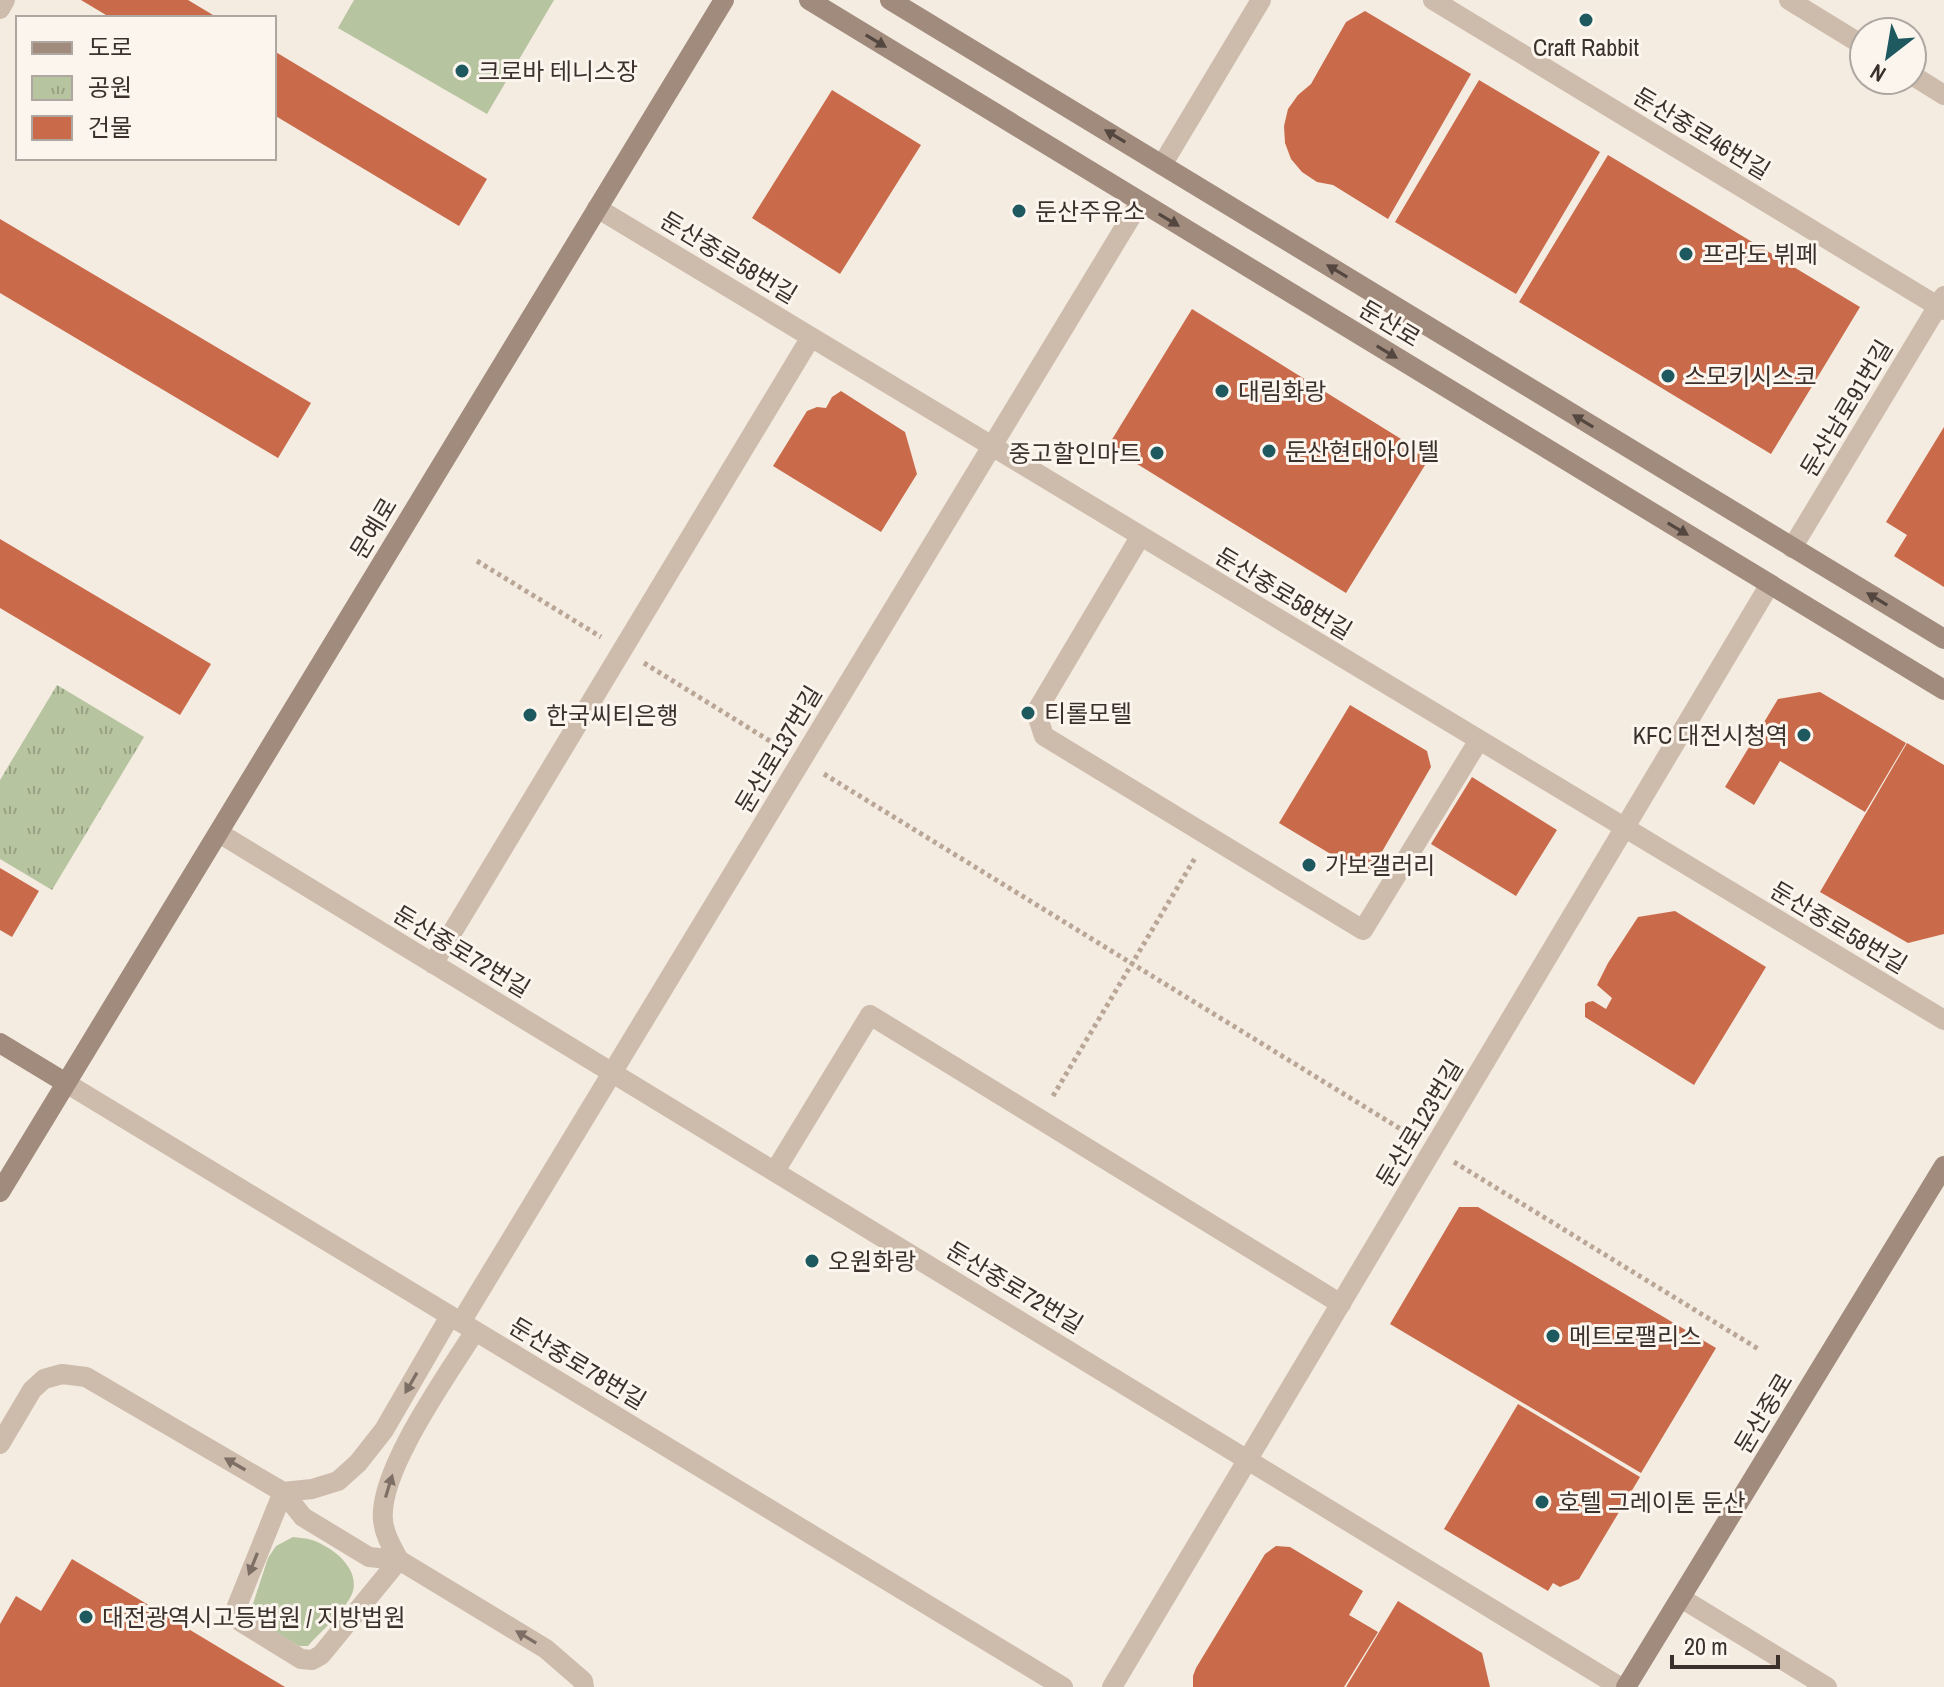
<svg xmlns="http://www.w3.org/2000/svg" width="1944" height="1687" font-family="'Archivo Narrow','Noto Sans KR',sans-serif">
<defs>
<pattern id="park-tufts" width="24" height="20" patternUnits="userSpaceOnUse" patternTransform="scale(2)"><rect width="24" height="20" fill="#b7c4a0"/><path d="M3 7l-1-3M5 7V3M7 7l1-3M15 17l-1-3M17 17v-4M19 17l1-3" fill="none" stroke="#96a083"/></pattern>
</defs>
<rect width="100%" height="100%" fill="#f4ebe1"/>
<path fill="#b7c4a0" d="M 354,0 L 554,0 L 487,114 L 338,28 Z
M 293,1537 C 299,1538 306,1538 312,1540 C 332,1547 359,1567 353,1591 C 348,1608 320,1632 308,1646 L 299,1646 L 254,1619 L 251,1610 L 268,1558 L 276,1546 Z"/>
<path fill="url(#park-tufts)" d="M 57,685 L 144,737 L 52,890 L 0,859 L 0,780 Z"/>
<path fill="#c96b4a" d="M 81,0 L 188,0 L 218,18 L 111,18 Z
M 1365,11 L 1471,74 L 1388,219 L 1333,185 L 1317,182 L 1302,172 L 1291,159 L 1285,143 L 1284,126 L 1288,109 L 1298,95 L 1311,84 L 1346,22 Z
M 274,51 L 487,179 L 459,226 L 274,115 Z
M 1479,80 L 1600,152 L 1516,294 L 1395,222 Z
M 832,90 L 921,145 L 840,274 L 752,218 Z
M 1608,155 L 1860,307 L 1771,454 L 1519,302 Z
M 0,219 L 311,403 L 278,458 L 0,293 Z
M 1192,309 L 1430,457 L 1346,593 L 1108,446 Z
M 841,391 L 905,432 L 917,474 L 881,532 L 773,466 L 807,411 L 817,407 L 826,408 L 832,397 Z
M 1944,427 L 1944,587 L 1894,556 L 1907,535 L 1886,522 Z
M 0,539 L 211,664 L 180,715 L 0,608 Z
M 1820,692 L 1906,743 L 1865,812 L 1780,761 L 1754,805 L 1725,787 L 1778,699 Z
M 1350,705 L 1427,751 L 1431,767 L 1372,869 L 1359,871 L 1279,823 Z
M 1907,743 L 1944,765 L 1944,934 L 1908,943 L 1820,892 Z
M 1472,777 L 1557,830 L 1516,896 L 1431,844 Z
M 0,868 L 39,891 L 12,937 L 0,930 Z
M 1675,911 L 1766,967 L 1694,1085 L 1585,1017 L 1585,1004 L 1588,1002 L 1593,1001 L 1606,1009 L 1612,998 L 1597,985 L 1608,963 L 1638,917 Z
M 1459,1207 L 1478,1207 L 1716,1348 L 1641,1473 L 1390,1324 Z
M 1518,1404 L 1640,1477 L 1579,1579 L 1560,1587 L 1553,1583 L 1548,1591 L 1444,1529 Z
M 1276,1546 L 1290,1547 L 1363,1591 L 1349,1615 L 1378,1632 L 1344,1687 L 1193,1687 L 1193,1676 L 1196,1668 L 1265,1554 Z
M 72,1559 L 255,1669 L 285,1687 L 0,1687 L 0,1624 L 16,1596 L 41,1611 Z
M 1398,1601 L 1482,1653 L 1490,1687 L 1346,1687 Z"/>
<g fill="none" stroke-linecap="round" stroke-linejoin="round">
<path stroke="#b9a696" stroke-width="5" stroke-dasharray="4 4" stroke-linecap="butt" d="M 477,561 L 601,637
M 644,663 L 778,746
M 824,774 L 1412,1136
M 1053,1096 L 1195,858
M 1454,1162 L 1760,1350"/>
<path stroke="#cdbcac" stroke-width="20" d="M 1789,0 L 1864,46
M 0,9 L 5,0
M 1912,75 L 1944,95
M 1140,537 L 1036,712 L 1044,736 L 1363,930 L 1479,740
M 775,1171 L 870,1015 L 1341,1304
M 450,1316 L 384,1430 L 358,1463 L 338,1481 L 312,1489 L 283,1492 L 237,1606 L 236,1611 L 241,1622 L 301,1659 L 312,1660 L 321,1655 L 399,1560 C 392,1547 384,1534 383,1520 C 378,1471 449,1373 475,1331
M 0,1444 L 32,1390 L 44,1379 L 62,1374 L 86,1377 L 283,1492 L 303,1517 L 369,1557 L 399,1560 L 546,1649 L 583,1681 L 584,1687
M 1681,1598 L 1827,1687"/>
<path stroke="#cdbcac" stroke-width="20" d="M 1433,0 L 1944,310
M 1162,165 L 1261,0
M 597,208 L 1944,1020
M 1792,548 L 1944,296
M 219,833 L 1620,1687
M 433,964 L 811,337
M 461,1322 L 1140,202
M 1112,1687 L 1770,584"/>
<path stroke="#cdbcac" stroke-width="20" d="M 66,1083 L 1063,1687"/>
<path stroke="#a18b7d" stroke-width="20" d="M 809,0 L 1944,690
M 890,0 L 1944,639
M 0,1043 L 66,1083
M 0,1192 L 724,0
M 1626,1687 L 1944,1166"/>
</g>
<defs><path id="oneway-solid" d="M-6-.8H1V-3.2L6.5 0L1 3.2V.8H-6Z" transform="scale(2)"/></defs>
<g fill="#544740">
<use href="#oneway-solid" transform="translate(876 41) rotate(31)"/>
<use href="#oneway-solid" transform="translate(1115 136) rotate(-149)"/>
<use href="#oneway-solid" transform="translate(1169 220) rotate(31)"/>
<use href="#oneway-solid" transform="translate(1337 271) rotate(-149)"/>
<use href="#oneway-solid" transform="translate(1387 352) rotate(31)"/>
<use href="#oneway-solid" transform="translate(1583 421) rotate(-149)"/>
<use href="#oneway-solid" transform="translate(1678 529) rotate(31)"/>
<use href="#oneway-solid" transform="translate(1877 599) rotate(-149)"/>
</g>
<g fill="#7d6f65">
<use href="#oneway-solid" transform="translate(411 1383) rotate(120)"/>
<use href="#oneway-solid" transform="translate(235 1464) rotate(-150)"/>
<use href="#oneway-solid" transform="translate(389 1486) rotate(-73)"/>
<use href="#oneway-solid" transform="translate(253 1564) rotate(112)"/>
<use href="#oneway-solid" transform="translate(526 1637) rotate(-149)"/>
</g>
<g fill="#1e595f" stroke="#fbf5ee" stroke-width="3">
<circle cx="1586" cy="20" r="8"/>
<circle cx="462" cy="71" r="8"/>
<circle cx="1019" cy="211" r="8"/>
<circle cx="1686" cy="254" r="8"/>
<circle cx="1668" cy="376" r="8"/>
<circle cx="1222" cy="391" r="8"/>
<circle cx="1269" cy="451" r="8"/>
<circle cx="1157" cy="453" r="8"/>
<circle cx="1028" cy="713" r="8"/>
<circle cx="530" cy="715" r="8"/>
<circle cx="1804" cy="735" r="8"/>
<circle cx="1309" cy="865" r="8"/>
<circle cx="812" cy="1261" r="8"/>
<circle cx="1553" cy="1336" r="8"/>
<circle cx="1542" cy="1502" r="8"/>
<circle cx="86" cy="1617" r="8"/>
</g>
<g text-anchor="middle" dominant-baseline="central" stroke-width="6" stroke-linejoin="round" paint-order="stroke">
<g font-size="24" fill="#3b302b" stroke="#fbf5ee" text-anchor="start">
<text x="1586" y="47" text-anchor="middle">Craft Rabbit</text>
<text x="478" y="71">크로바 테니스장</text>
<text x="1035" y="211">둔산주유소</text>
<text x="1702" y="254">프라도 뷔페</text>
<text x="1684" y="376">스모키시스코</text>
<text x="1238" y="391">대림화랑</text>
<text x="1285" y="451">둔산현대아이텔</text>
<text x="1141" y="453" text-anchor="end">중고할인마트</text>
<text x="1044" y="713">티롤모텔</text>
<text x="546" y="715">한국씨티은행</text>
<text x="1788" y="735" text-anchor="end">KFC 대전시청역</text>
<text x="1325" y="865">가보갤러리</text>
<text x="828" y="1261">오원화랑</text>
<text x="1569" y="1336">메트로팰리스</text>
<text x="1558" y="1502">호텔 그레이톤 둔산</text>
<text x="102" y="1617">대전광역시고등법원 / 지방법원</text>
</g>
<g font-size="24" fill="#3b302b" stroke="#fbf5ee">
<text transform="translate(1702 133) rotate(31)">둔산중로46번길</text>
<text transform="translate(729 257) rotate(31)">둔산중로58번길</text>
<text transform="translate(1390 323) rotate(31)">둔산로</text>
<text transform="translate(1846 408) rotate(-59)">둔산남로91번길</text>
<text transform="translate(373 528) rotate(-59)">문예로</text>
<text transform="translate(1284 593) rotate(31)">둔산중로58번길</text>
<text transform="translate(778 749) rotate(-59)">둔산로137번길</text>
<text transform="translate(1839 927) rotate(31)">둔산중로58번길</text>
<text transform="translate(462 951) rotate(31)">둔산중로72번길</text>
<text transform="translate(1419 1123) rotate(-59)">둔산로123번길</text>
<text transform="translate(1015 1287) rotate(31)">둔산중로72번길</text>
<text transform="translate(578 1363) rotate(31)">둔산중로78번길</text>
<text transform="translate(1763 1413) rotate(-59)">둔산중로</text>
</g>
</g>
<rect x="16" y="16" width="260" height="144" fill="#fbf5ee" stroke="#aea6a0" stroke-width="2"/>
<rect x="32" y="42" width="40" height="12" fill="#a18b7d" stroke="#aea6a0" stroke-width="2"/>
<text x="88" y="56" font-size="24" fill="#3b302b">도로</text>
<rect x="32" y="76" width="40" height="24" fill="url(#park-tufts)" stroke="#aea6a0" stroke-width="2"/>
<text x="88" y="96" font-size="24" fill="#3b302b">공원</text>
<rect x="32" y="116" width="40" height="24" fill="#c96b4a" stroke="#aea6a0" stroke-width="2"/>
<text x="88" y="136" font-size="24" fill="#3b302b">건물</text>
<g transform="translate(1888 56) rotate(211)"><circle r="38" fill="#fbf5ee" stroke="#aea6a0" stroke-width="2"/>
<path d="M0-6L14 30L0 20L-14 30Z" fill="#1e595f"/>
<text y="-12" font-size="22" font-weight="bold" text-anchor="middle" fill="#3b302b">N</text>
</g>
<path d="M1672 1655v12h106v-12" fill="none" stroke="#3b302b" stroke-width="4"/>
<text x="1684" y="1655" font-size="24" fill="#3b302b" stroke="#fbf5ee" stroke-width="6" paint-order="stroke">20 m</text>
</svg>
